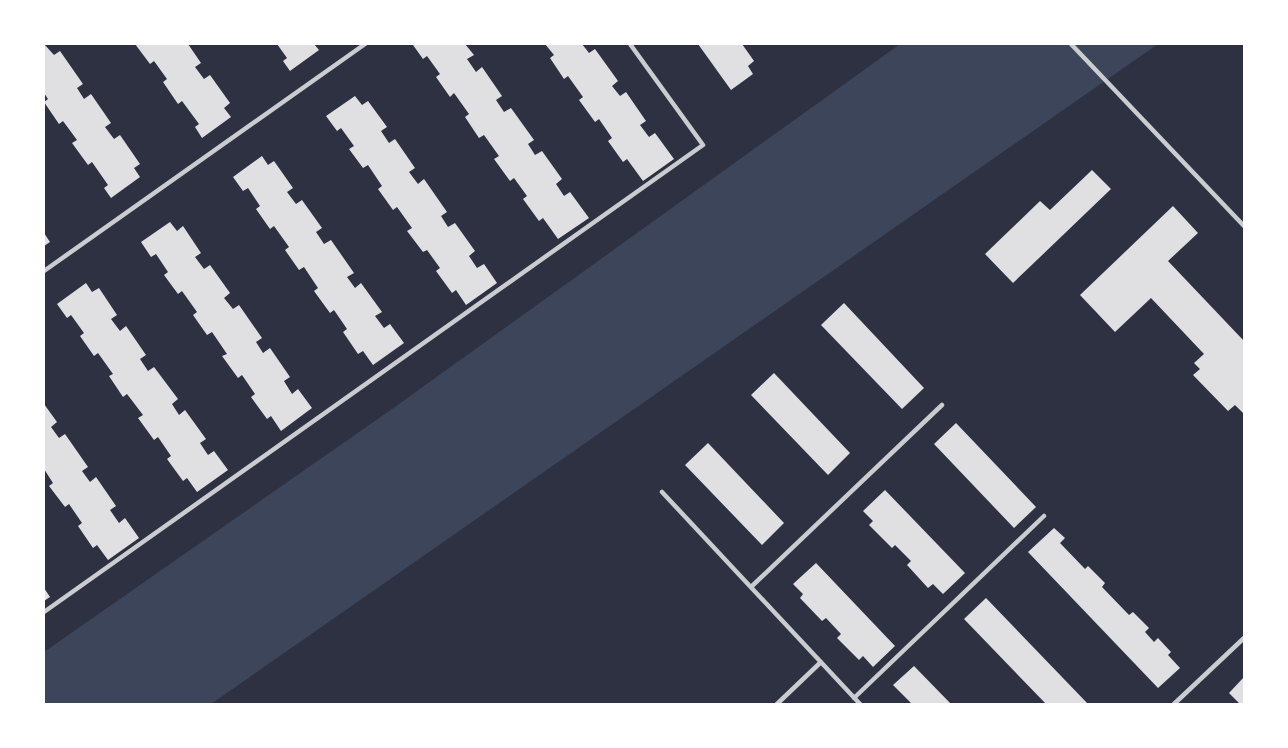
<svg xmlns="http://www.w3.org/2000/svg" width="1288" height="748" font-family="Raleway,sans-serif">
<rect width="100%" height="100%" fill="#2d3142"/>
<path fill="#3c4559" d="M 900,44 L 1158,44 L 211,704 L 44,704 L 44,652 L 392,409 Z"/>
<path fill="#e0e0e3" d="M 44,44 L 54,55 L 60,51 L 83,84 L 77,88 L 84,99 L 91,94 L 111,123 L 105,127 L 114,139 L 120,135 L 140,164 L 134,168 L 140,177 L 111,198 L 104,188 L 108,185 L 92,162 L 88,165 L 72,143 L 77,140 L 63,121 L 59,124 L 44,102 L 48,99 L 44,93 Z
M 135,44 L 188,44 L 201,63 L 195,67 L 204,79 L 210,75 L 230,103 L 224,108 L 231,117 L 202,138 L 195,127 L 199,124 L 182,101 L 178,104 L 163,82 L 167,79 L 154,61 L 150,64 Z
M 277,44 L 314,44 L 319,50 L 290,71 L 283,61 L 287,58 Z
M 414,44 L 465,44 L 474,55 L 467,59 L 476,72 L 482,67 L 502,96 L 496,100 L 504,112 L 511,108 L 534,140 L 528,144 L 535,155 L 542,151 L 562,179 L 556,184 L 564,196 L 570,192 L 589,218 L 558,239 L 543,218 L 539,221 L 523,199 L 527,196 L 514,178 L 510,181 L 494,159 L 499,156 L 484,135 L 479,138 L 465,117 L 469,114 L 454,93 L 450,97 L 436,77 L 440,74 L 427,56 L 423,59 L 413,45 Z
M 545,44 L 582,44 L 589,53 L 595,49 L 618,81 L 612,86 L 620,96 L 626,92 L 646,121 L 640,125 L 649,137 L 655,133 L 674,159 L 643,181 L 627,159 L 623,162 L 608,141 L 612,138 L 599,119 L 595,122 L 579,100 L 583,97 L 568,76 L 564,79 L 550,58 L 554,55 Z
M 698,44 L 742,44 L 754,61 L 748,66 L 753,74 L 731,90 Z
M 355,96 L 362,105 L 368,101 L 387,127 L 381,131 L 389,143 L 395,139 L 415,168 L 409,172 L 418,184 L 424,179 L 447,212 L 441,216 L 448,227 L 455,223 L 475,251 L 469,256 L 477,268 L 484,264 L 497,283 L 466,305 L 456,290 L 452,293 L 436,271 L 440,268 L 427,250 L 423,252 L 407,231 L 412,228 L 397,207 L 393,210 L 378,189 L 382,186 L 368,165 L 363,168 L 349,149 L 354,146 L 341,128 L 337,131 L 326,116 Z
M 262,156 L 268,165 L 274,161 L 293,188 L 287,192 L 296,204 L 302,200 L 322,228 L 316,232 L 324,244 L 331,240 L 354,273 L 347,277 L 355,288 L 361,283 L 382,312 L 375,316 L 384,328 L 390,324 L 404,343 L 373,365 L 363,351 L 358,354 L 343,332 L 347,329 L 334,310 L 330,313 L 314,291 L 318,288 L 304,267 L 299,270 L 285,250 L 289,247 L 274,226 L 270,229 L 256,209 L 260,206 L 248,188 L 243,191 L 233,177 Z
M 1092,170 L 1111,189 L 1013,283 L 985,254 L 1040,201 L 1050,210 Z
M 1173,206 L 1198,233 L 1168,261 L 1244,341 L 1243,413 L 1235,405 L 1228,411 L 1193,375 L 1200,369 L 1194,363 L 1204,354 L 1151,298 L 1115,332 L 1080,295 Z
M 170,222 L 177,231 L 183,226 L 201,253 L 195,257 L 204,269 L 210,265 L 230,293 L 224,298 L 233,309 L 239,305 L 262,338 L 256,342 L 263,353 L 270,348 L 290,377 L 284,381 L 292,394 L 298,389 L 312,408 L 281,431 L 271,416 L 267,419 L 251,397 L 255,394 L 242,375 L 238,378 L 222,356 L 227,354 L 212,332 L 207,335 L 193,315 L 197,312 L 182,291 L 178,294 L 164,275 L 168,272 L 156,254 L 151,257 L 141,242 Z
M 44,233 L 50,242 L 44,246 Z
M 86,283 L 92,292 L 99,288 L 117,315 L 111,319 L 120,331 L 126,326 L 146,355 L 140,359 L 148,371 L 154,367 L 178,399 L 172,404 L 179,415 L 185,410 L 206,439 L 200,443 L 208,455 L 214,451 L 228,470 L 197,492 L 187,478 L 183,481 L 167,459 L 171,456 L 158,437 L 154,440 L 138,418 L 143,415 L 127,394 L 123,397 L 109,376 L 113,374 L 98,353 L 94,356 L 80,336 L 84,333 L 71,315 L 67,318 L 57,304 Z
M 844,303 L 924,388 L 902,409 L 821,325 Z
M 774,373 L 850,453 L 828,475 L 751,395 Z
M 44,404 L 57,422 L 51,427 L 59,438 L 65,434 L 88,467 L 82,471 L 90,482 L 96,477 L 116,506 L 110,510 L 119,523 L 125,518 L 139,538 L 108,560 L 97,545 L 93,548 L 78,526 L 82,523 L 69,504 L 65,507 L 49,486 L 53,483 L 44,469 Z
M 956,423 L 1036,507 L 1014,528 L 934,444 Z
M 708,443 L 784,523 L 762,545 L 685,465 Z
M 885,490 L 965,573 L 943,594 L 933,584 L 928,588 L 907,565 L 911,561 L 895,545 L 892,548 L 869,525 L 873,521 L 863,511 Z
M 1054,528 L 1065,538 L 1060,543 L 1085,569 L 1088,566 L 1105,583 L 1102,587 L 1129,615 L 1133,612 L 1149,628 L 1145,632 L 1154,642 L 1158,638 L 1171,652 L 1168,655 L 1180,668 L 1158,688 L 1028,552 Z
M 816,563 L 895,646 L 873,667 L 863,656 L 859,660 L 837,638 L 841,634 L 826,618 L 822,621 L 800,598 L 803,594 L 793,584 Z
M 44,588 L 50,597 L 44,601 Z
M 986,598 L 1088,704 L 1046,704 L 964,619 Z
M 914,666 L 951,704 L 912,704 L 893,685 Z
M 1244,677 L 1244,704 L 1240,704 L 1229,693 Z"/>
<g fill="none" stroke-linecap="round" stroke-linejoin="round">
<path stroke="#caccd0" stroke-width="4.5" d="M 1071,44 L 1244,226
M 44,271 L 365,44
M 662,492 L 860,704
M 751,587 L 942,405
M 44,612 L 703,145 L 630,44
M 854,698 L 1044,516
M 777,704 L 821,662
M 1174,704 L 1244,638"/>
</g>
<rect width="1288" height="748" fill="none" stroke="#ffffff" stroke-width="90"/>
</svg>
